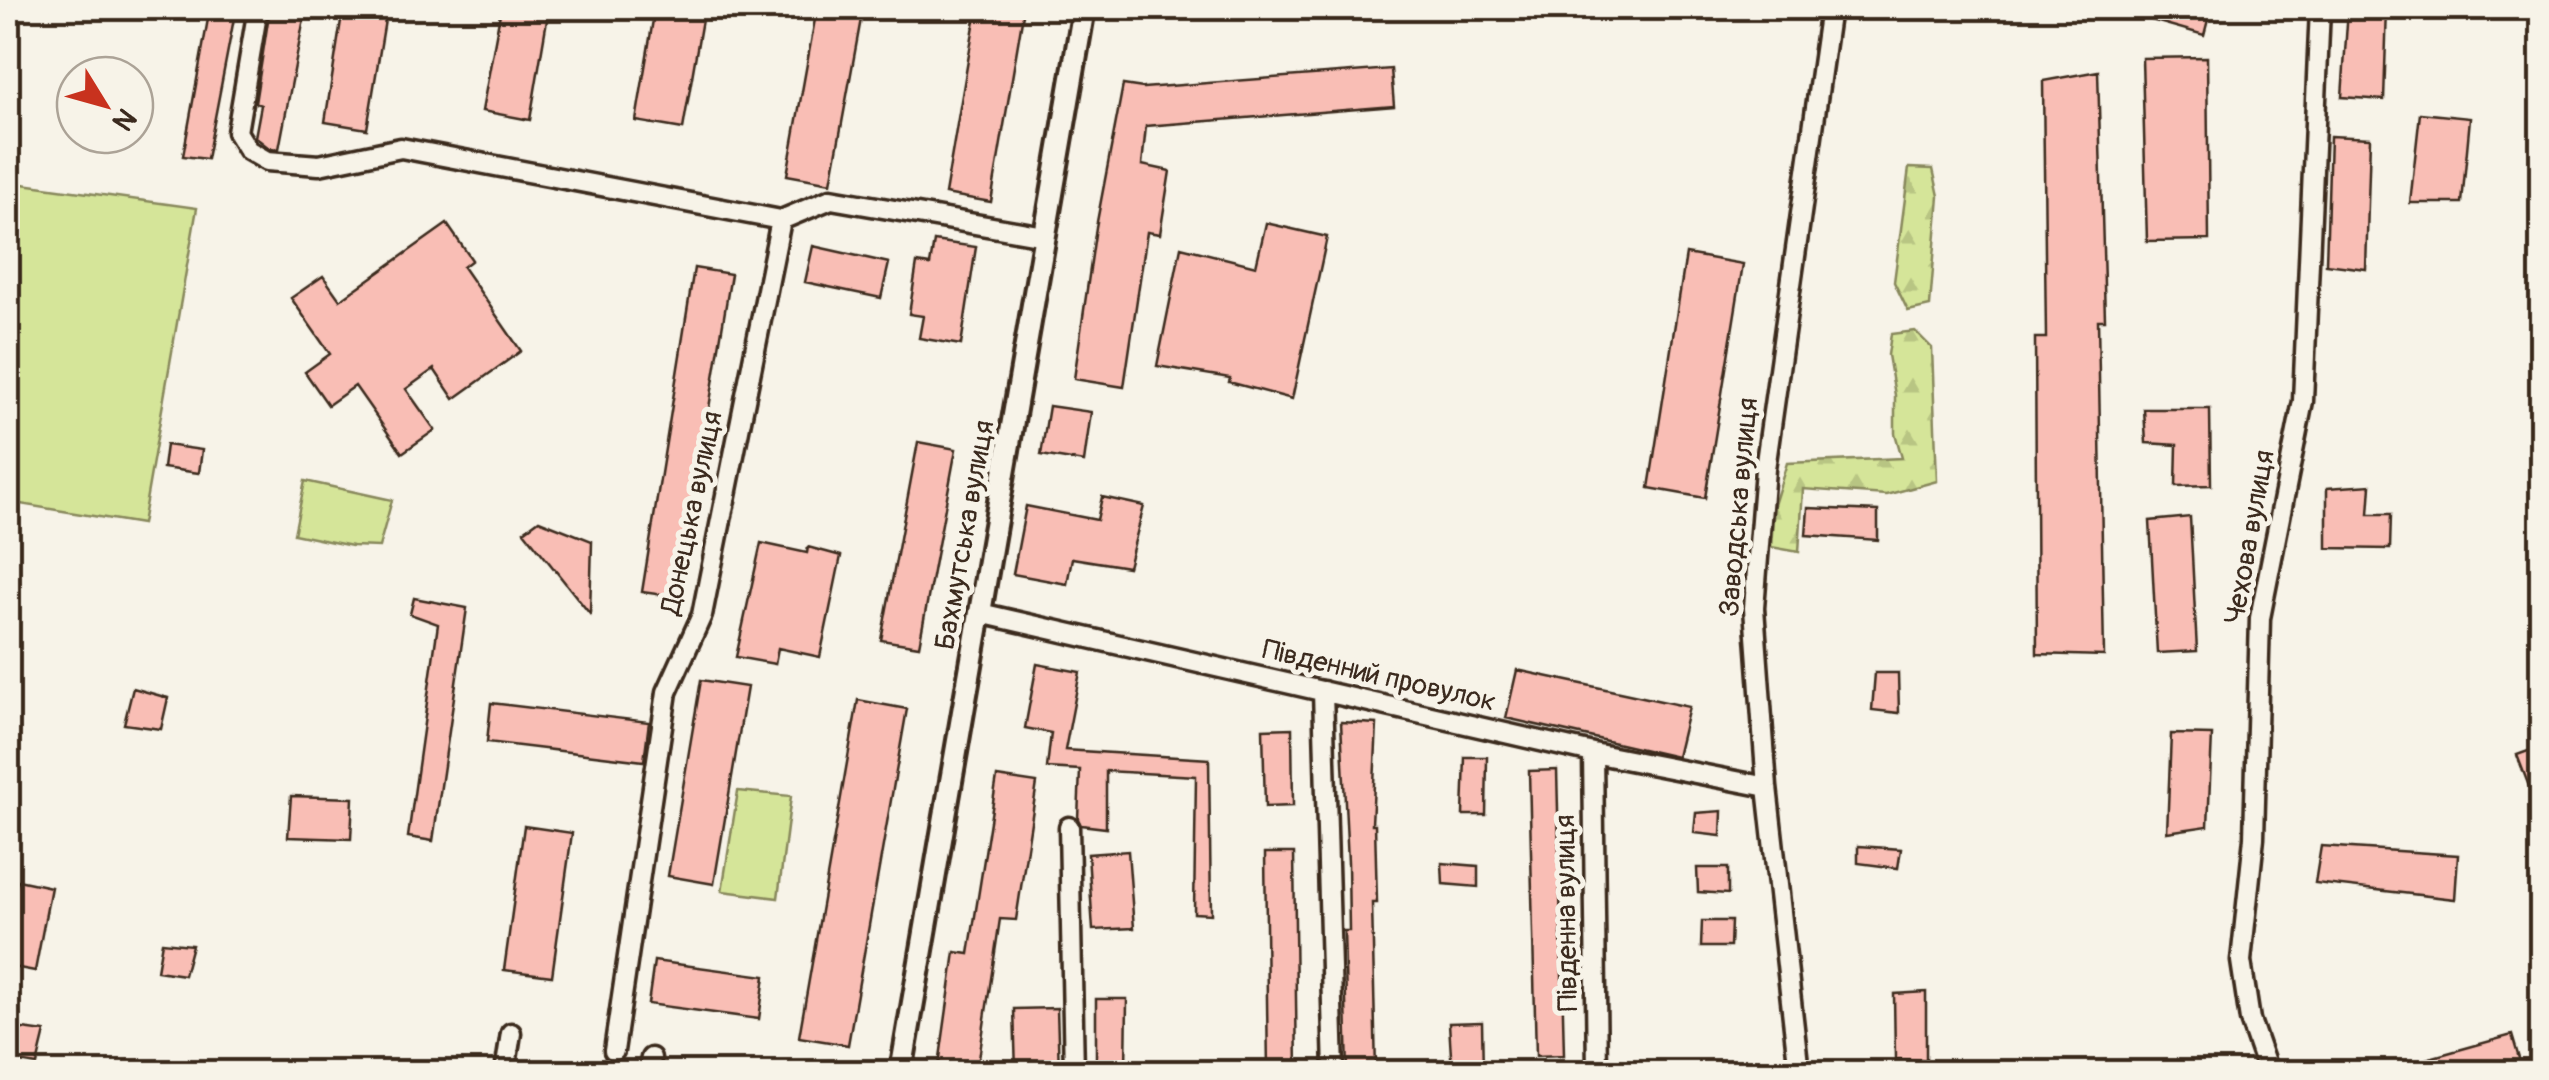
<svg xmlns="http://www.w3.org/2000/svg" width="2549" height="1080" font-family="Pangolin,sans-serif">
<defs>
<pattern id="forest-firs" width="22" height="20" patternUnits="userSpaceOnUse" patternTransform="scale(2.5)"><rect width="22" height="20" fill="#d5e599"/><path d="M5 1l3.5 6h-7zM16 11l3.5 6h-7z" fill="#b8c583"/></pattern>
</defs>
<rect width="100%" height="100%" fill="#f7f3e8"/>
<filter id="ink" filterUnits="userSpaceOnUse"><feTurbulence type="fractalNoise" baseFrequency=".01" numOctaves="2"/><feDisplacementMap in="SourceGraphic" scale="20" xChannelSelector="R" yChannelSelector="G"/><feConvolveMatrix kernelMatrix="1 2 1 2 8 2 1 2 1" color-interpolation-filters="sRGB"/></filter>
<g filter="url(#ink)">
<path fill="#d5e599" stroke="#88885c" stroke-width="2.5" d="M 8,182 L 197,208 L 142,524 L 8,502 Z
M 305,481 L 392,500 L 379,547 L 352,546 L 294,534 Z
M 738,791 L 791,796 L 778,898 L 722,891 Z"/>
<path fill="url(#forest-firs)" stroke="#88885c" stroke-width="2.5" d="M 1909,168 L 1933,169 L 1939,196 L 1930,306 L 1908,311 L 1894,282 Z
M 1915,331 L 1932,348 L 1937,481 L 1886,495 L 1803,489 L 1799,552 L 1771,547 L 1774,505 L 1787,463 L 1902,458 L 1895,433 L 1895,395 L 1888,355 L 1891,334 Z"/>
<path fill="#f9beb5" stroke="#3b2a1e" stroke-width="2.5" d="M 210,8 L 236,8 L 207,159 L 183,156 Z
M 270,8 L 306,8 L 279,149 L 269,148 L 255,137 L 261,105 L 255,103 Z
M 343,8 L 387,8 L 367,129 L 325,122 Z
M 501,8 L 549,8 L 530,120 L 482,111 Z
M 655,8 L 704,8 L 683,129 L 636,121 Z
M 817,8 L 863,8 L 831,183 L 787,175 Z
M 977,8 L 1024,8 L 991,202 L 945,194 Z
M 2123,8 L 2211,8 L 2204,35 L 2123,12 Z
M 2348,8 L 2387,8 L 2384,100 L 2342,97 Z
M 2207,57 L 2209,240 L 2147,241 L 2142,58 Z
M 1391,69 L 1394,106 L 1146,126 L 1142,165 L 1170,171 L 1160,234 L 1147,232 L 1124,387 L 1074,379 L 1096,227 L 1123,85 L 1143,88 Z
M 2098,71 L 2105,320 L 2098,320 L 2104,656 L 2037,654 L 2035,338 L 2046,338 L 2043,81 Z
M 2420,113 L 2470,118 L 2462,203 L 2410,203 Z
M 2330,136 L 2370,138 L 2366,269 L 2326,264 Z
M 1266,223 L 1327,237 L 1292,399 L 1229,382 L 1230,378 L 1157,366 L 1181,247 L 1256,266 Z
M 447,224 L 472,260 L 463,267 L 521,351 L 454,399 L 434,369 L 406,389 L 435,430 L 402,453 L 355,386 L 328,405 L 305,372 L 330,354 L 291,298 L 323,276 L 340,300 Z
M 934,241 L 976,247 L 961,345 L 919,338 L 923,316 L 909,314 L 917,263 L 930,265 Z
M 813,246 L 889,263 L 881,298 L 805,282 Z
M 1686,254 L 1743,264 L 1705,498 L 1649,488 Z
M 694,268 L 731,274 L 678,597 L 642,592 Z
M 1049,406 L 1091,412 L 1084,462 L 1041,455 Z
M 2144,409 L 2210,409 L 2211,485 L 2176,486 L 2177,445 L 2146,443 Z
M 918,442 L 956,449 L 919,646 L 881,640 Z
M 166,445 L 202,450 L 199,473 L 163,468 Z
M 2371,485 L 2369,514 L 2391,514 L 2390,549 L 2327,548 L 2327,488 Z
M 1102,497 L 1144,506 L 1128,567 L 1072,558 L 1067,584 L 1013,574 L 1026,506 L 1097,520 Z
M 1808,508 L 1878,511 L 1878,540 L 1806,535 Z
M 2190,517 L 2197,651 L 2157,653 L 2150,521 Z
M 539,520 L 592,541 L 590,614 L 524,531 Z
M 761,543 L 807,553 L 808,547 L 841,556 L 820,657 L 778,648 L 775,664 L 736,657 Z
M 414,598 L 467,608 L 433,841 L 408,837 L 438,624 L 410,614 Z
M 1037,664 L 1080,672 L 1065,750 L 1209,759 L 1211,914 L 1194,913 L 1196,776 L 1106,771 L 1106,828 L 1081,825 L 1078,819 L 1080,770 L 1047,768 L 1051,733 L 1025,728 Z
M 1517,670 L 1689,707 L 1677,757 L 1506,718 Z
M 1875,673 L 1898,673 L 1899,713 L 1872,710 Z
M 701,680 L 747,687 L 714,884 L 668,876 Z
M 133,688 L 168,698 L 161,729 L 124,724 Z
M 858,700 L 907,709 L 848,1045 L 799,1037 Z
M 491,703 L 649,722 L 644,761 L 487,742 Z
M 1341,722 L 1377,724 L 1372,824 L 1375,824 L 1377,903 L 1372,903 L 1376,1072 L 1348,1072 L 1344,931 L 1349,931 L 1348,862 Z
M 1292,728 L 1293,806 L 1265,807 L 1263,729 Z
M 2171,734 L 2212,735 L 2208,826 L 2167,832 Z
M 2542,746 L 2542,815 L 2540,815 L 2517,755 Z
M 1465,757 L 1487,757 L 1486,815 L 1463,815 Z
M 1557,770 L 1564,1055 L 1536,1056 L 1529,771 Z
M 997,777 L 1037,783 L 1016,920 L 1000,919 L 977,1072 L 938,1072 L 955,952 L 969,954 Z
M 291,796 L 353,798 L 351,839 L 288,837 Z
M 1722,811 L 1721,836 L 1694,833 L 1696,813 Z
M 524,826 L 572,833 L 552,976 L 504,970 Z
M 1858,846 L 1901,849 L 1898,868 L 1858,863 Z
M 2321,846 L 2458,855 L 2455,899 L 2315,883 Z
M 1128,851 L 1134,928 L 1093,930 L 1088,854 Z
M 1265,853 L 1294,853 L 1297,1072 L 1268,1072 Z
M 1442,863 L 1478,866 L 1478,887 L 1443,884 Z
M 1697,868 L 1728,868 L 1728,894 L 1698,892 Z
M 18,880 L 51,887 L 35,971 L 8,966 L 8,921 Z
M 1702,921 L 1731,921 L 1730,947 L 1701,947 Z
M 162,942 L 192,945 L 184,975 L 157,971 Z
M 654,961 L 765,976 L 759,1019 L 648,1004 Z
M 1926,992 L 1926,1060 L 1895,1059 L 1894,994 Z
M 1096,999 L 1127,999 L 1126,1072 L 1096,1072 Z
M 1057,1008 L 1059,1072 L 1016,1072 L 1014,1009 Z
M 1482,1022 L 1483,1072 L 1452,1072 L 1449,1023 Z
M 8,1027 L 45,1032 L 37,1065 L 8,1060 Z
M 2512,1035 L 2523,1072 L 2395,1072 L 2394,1068 Z"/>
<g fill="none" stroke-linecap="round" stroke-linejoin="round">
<g stroke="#3b2a1e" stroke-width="25">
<path id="minor" d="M 258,8 L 237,132 L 248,150 L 267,161 L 319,165 L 401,148 L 781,220 L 831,199 L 1044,236
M 980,613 L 1593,753 L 1767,787
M 1323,691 L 1334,1072
M 1593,753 L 1597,1072
M 1069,827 L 1074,1072
M 614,1051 L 667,692 L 702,615 L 781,220
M 505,1072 L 511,1033
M 648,1072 L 651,1058
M 1799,1072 L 1767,787 L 1754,608 L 1765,469 L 1830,8
M 2268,1072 L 2250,1020 L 2241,961 L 2254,838 L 2260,618 L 2303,401 L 2320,8"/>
</g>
<g stroke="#3b2a1e" stroke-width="28">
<path id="tertiary" d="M 901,1072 L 1084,8"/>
</g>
<use href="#minor" stroke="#f7f3e8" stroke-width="18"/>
<use href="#tertiary" stroke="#f7f3e8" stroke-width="20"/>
</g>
</g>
<g text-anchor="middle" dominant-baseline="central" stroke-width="10" stroke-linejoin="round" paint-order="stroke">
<g font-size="28" fill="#3b2a1e" stroke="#f7f3e8">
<text transform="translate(1739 507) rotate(-85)">Заводська вулиця</text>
<text transform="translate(692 513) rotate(-78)">Донецька вулиця</text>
<text transform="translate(965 535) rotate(-80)">Бахмутська вулиця</text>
<text transform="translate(2250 537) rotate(-80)">Чехова вулиця</text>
<text transform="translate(1379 676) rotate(13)">Південний провулок</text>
<text transform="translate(1567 913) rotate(-91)">Південна вулиця</text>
</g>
</g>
<rect width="2549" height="1080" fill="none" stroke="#f7f3e8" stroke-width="40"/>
<rect x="20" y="20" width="2509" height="1040" fill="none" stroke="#3b2a1e" stroke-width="4" filter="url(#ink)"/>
<g transform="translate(105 105) rotate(127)"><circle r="48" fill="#f7f3e8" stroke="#aca397" stroke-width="2.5"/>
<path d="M0-8L18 38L0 25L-18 38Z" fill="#c8321e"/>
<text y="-15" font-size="28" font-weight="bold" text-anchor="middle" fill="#3b2a1e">N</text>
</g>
</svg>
